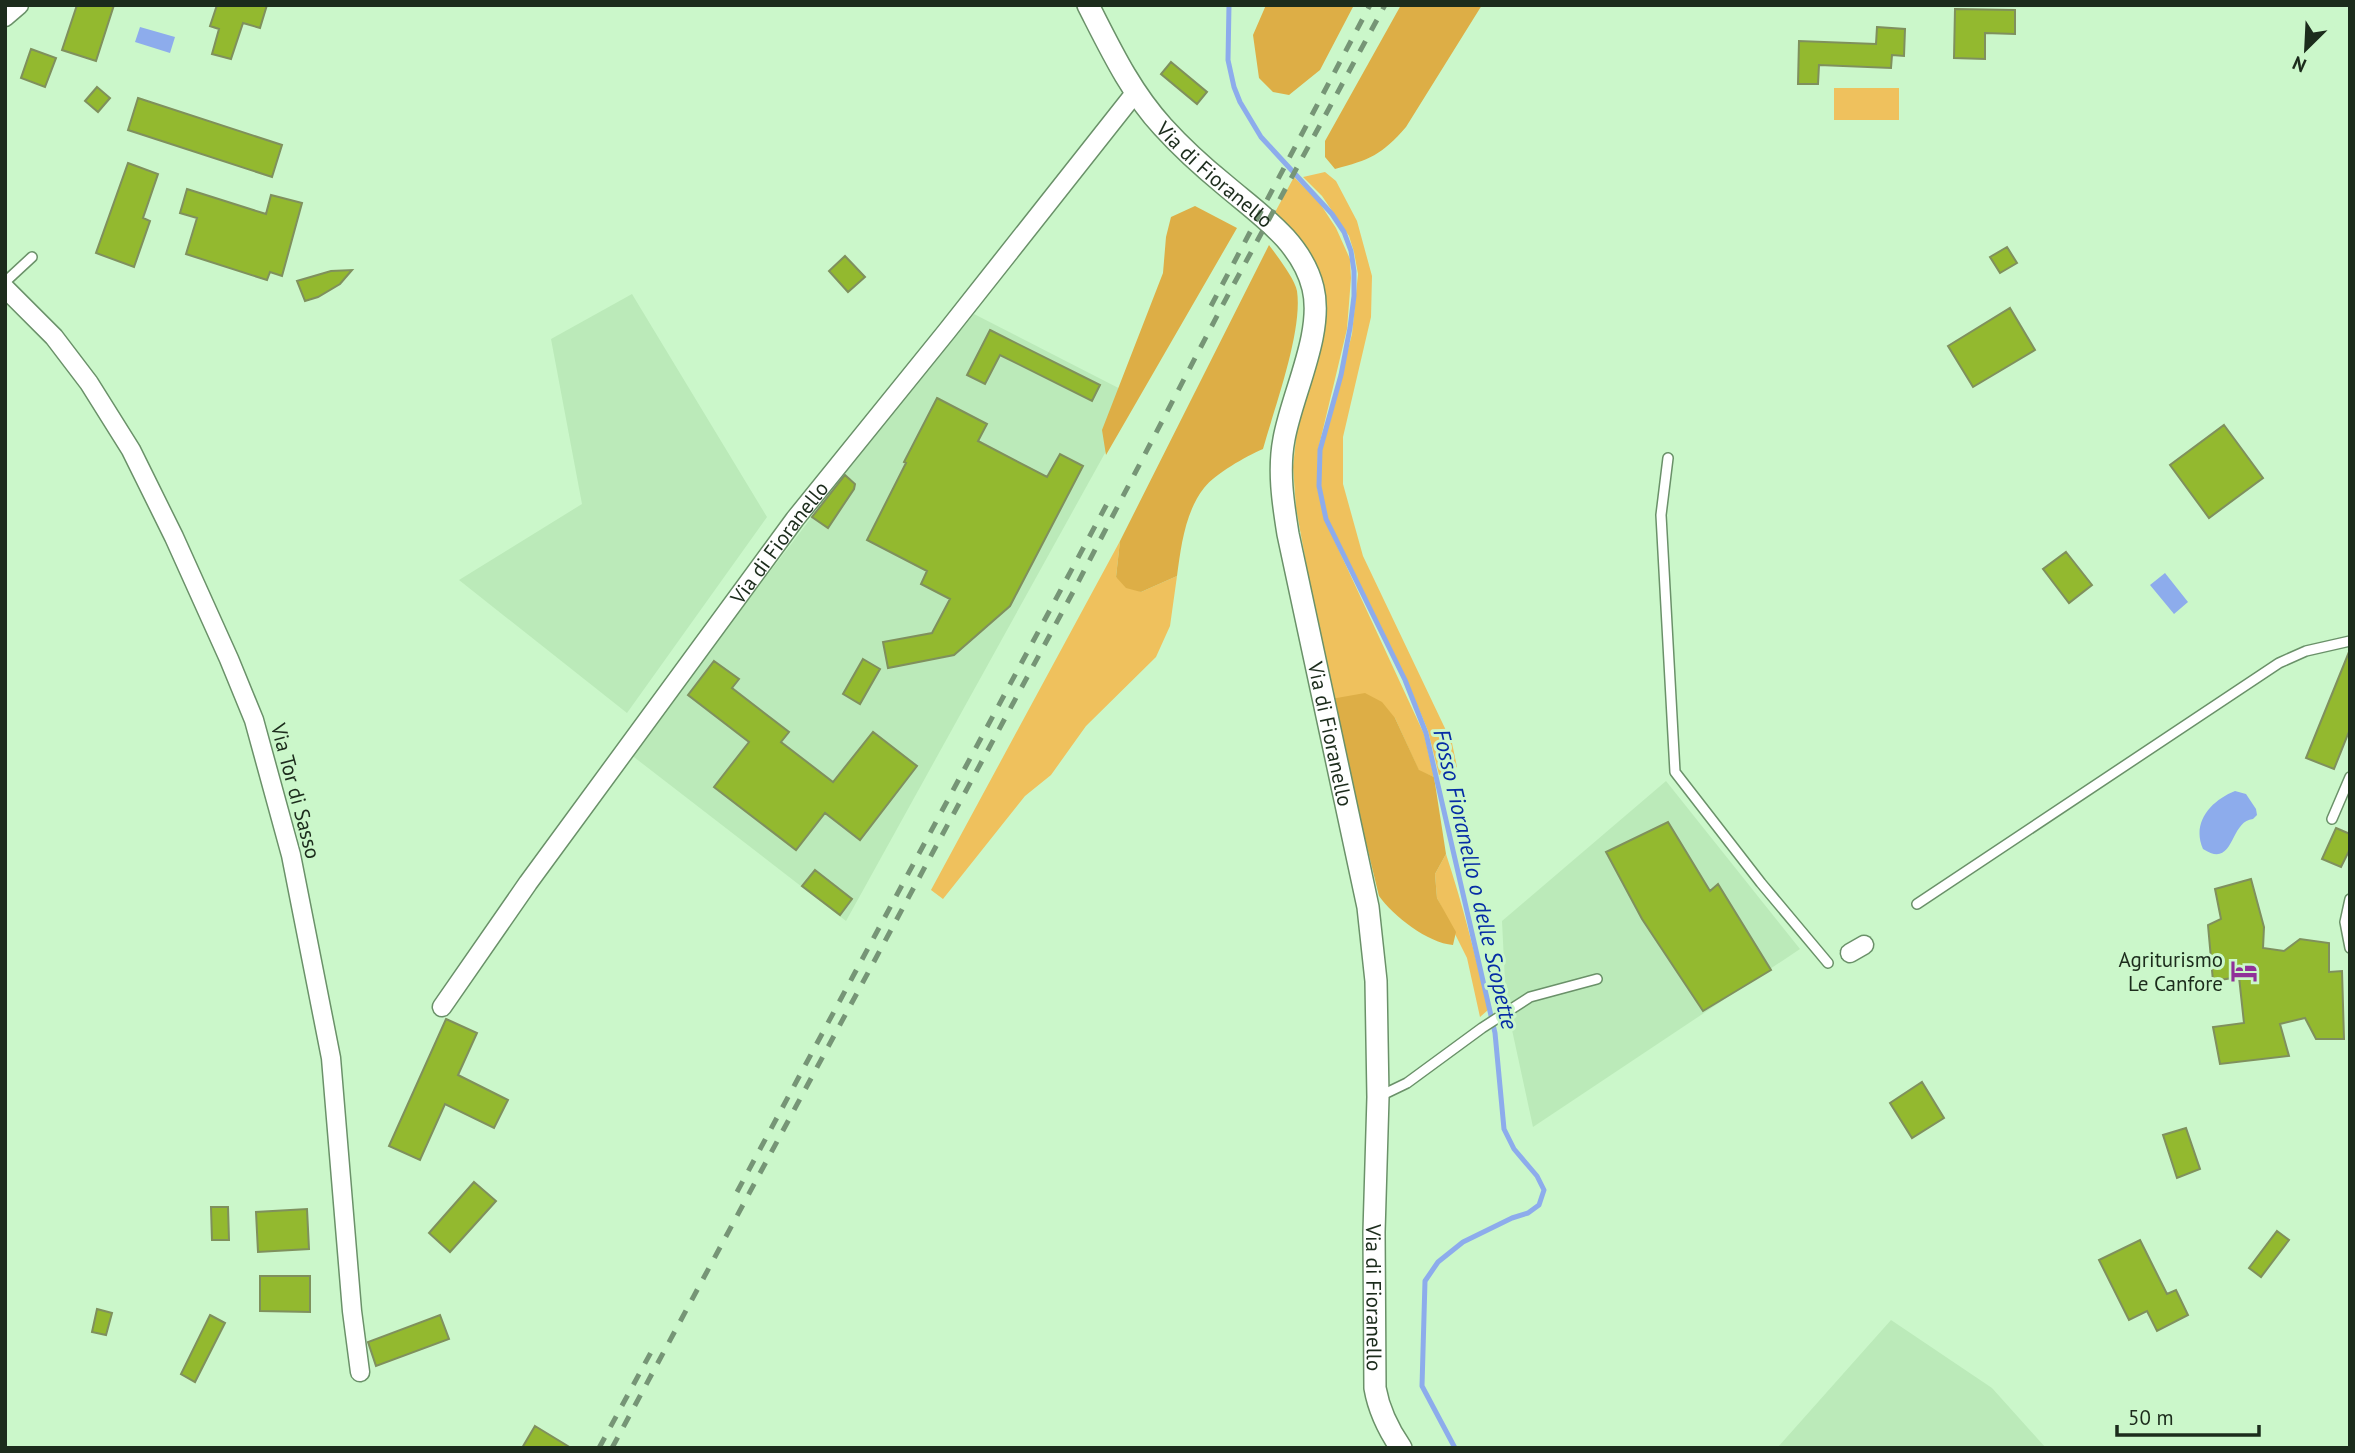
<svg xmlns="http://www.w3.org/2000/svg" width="2355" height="1453" font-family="'PT Sans',sans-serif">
<rect width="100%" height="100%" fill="#cbf7ca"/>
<path fill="#bbeab9" d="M 632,294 L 767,517 L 627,713 L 459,580 L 582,504 L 551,339 Z
M 974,314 L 1136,397 L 846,921 L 630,754 L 844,475 Z
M 1666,781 L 1800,949 L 1533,1127 L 1506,1002 L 1502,921 Z
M 1891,1320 L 1992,1388 L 2046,1448 L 1777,1448 Z"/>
<path fill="#efc15d" d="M 1834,88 L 1899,88 L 1899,120 L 1834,120 Z
M 1325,172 L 1336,181 L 1357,221 L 1372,276 L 1371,317 L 1343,437 L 1343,484 L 1363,556 L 1452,743 L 1457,767 L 1439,775 L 1428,731 L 1408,683 L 1327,517 L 1321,487 L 1321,453 L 1352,334 L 1358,274 L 1354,252 L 1349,236 L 1322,196 L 1303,177 Z
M 1294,177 L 1319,202 L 1336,228 L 1350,259 L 1351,278 L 1347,329 L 1318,450 L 1317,486 L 1324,518 L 1424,734 L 1434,777 L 1419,771 L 1395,718 L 1331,699 L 1296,508 L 1293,467 L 1298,419 L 1323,326 L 1273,216 Z
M 1120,541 L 1116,577 L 1141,592 L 1177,576 L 1170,626 L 1156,657 L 1086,726 L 1051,775 L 1025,796 L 943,899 L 931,890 Z
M 1446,854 C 1463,906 1476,957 1488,1010 L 1480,1017 L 1467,958 L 1437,898 L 1435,874 Z"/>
<path fill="#ddae46" d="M 1266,5 L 1354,5 L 1320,70 L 1289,95 L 1273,92 L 1259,78 L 1253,35 Z
M 1401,5 L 1482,5 L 1406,127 C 1382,155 1369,160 1335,169 L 1325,157 L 1325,141 Z
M 1195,206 L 1237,228 L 1106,455 L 1102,430 L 1163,273 L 1166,237 L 1171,217 Z
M 1269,245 C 1277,256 1295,279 1297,291 C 1303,331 1274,409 1263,449 C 1245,457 1216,473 1204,488 C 1185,512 1181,547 1177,576 L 1141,592 L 1126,588 L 1116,577 L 1120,541 Z
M 1365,693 L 1382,702 L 1395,718 L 1419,770 L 1434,777 L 1446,854 L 1435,874 L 1437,898 L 1456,932 L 1453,945 C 1428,943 1393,916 1379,896 L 1331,699 Z"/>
<path fill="#8dacec" d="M 140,27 L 175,37 L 170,53 L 135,42 Z
M 2165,573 L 2188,602 L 2174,614 L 2150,585 Z
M 2235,791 L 2246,794 L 2256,809 L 2257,815 L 2253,819 C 2229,821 2235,870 2203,849 C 2191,822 2212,800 2235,791 Z"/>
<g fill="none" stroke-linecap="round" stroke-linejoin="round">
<path stroke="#8dacec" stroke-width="5" d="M 1229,5 L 1228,60 L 1234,87 L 1240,102 L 1261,137 L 1332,214 L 1344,232 L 1351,251 L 1354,271 L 1354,296 L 1350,328 L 1341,375 L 1320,450 L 1319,486 L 1326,519 L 1405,680 L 1426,733 L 1495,1033 L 1504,1129 L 1514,1149 L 1537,1176 L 1544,1190 L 1539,1205 L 1528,1213 L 1512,1218 L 1463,1242 L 1438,1262 L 1425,1281 L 1422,1386 L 1455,1448"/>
</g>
<path fill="#93b92f" stroke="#7f905d" stroke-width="2" d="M 77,5 L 114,5 L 96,61 L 62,50 Z
M 217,5 L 267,5 L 260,28 L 243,23 L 231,59 L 212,54 L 219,29 L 210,26 Z
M 1955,9 L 2015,10 L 2015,34 L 1985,33 L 1985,59 L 1954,58 Z
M 1877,27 L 1905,29 L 1904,56 L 1892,55 L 1891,68 L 1819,65 L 1818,84 L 1798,84 L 1799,41 L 1876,44 Z
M 31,49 L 56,58 L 45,87 L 21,78 Z
M 1171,62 L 1207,92 L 1197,104 L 1161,74 Z
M 97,87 L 110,98 L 98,112 L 85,101 Z
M 138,98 L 282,145 L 272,177 L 128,130 Z
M 128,163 L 158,174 L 143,218 L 150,221 L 134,267 L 96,253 Z
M 187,189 L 266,214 L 271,195 L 302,203 L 282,276 L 270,272 L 267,280 L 186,254 L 197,218 L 180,213 Z
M 2007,247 L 2017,263 L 2000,273 L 1990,257 Z
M 845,256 L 865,277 L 848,292 L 829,271 Z
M 352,270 L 340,284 L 318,297 L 305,301 L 297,281 L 331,271 Z
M 2010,308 L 2035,350 L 1973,387 L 1948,346 Z
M 990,330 L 1100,385 L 1092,401 L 1000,355 L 985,384 L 967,375 Z
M 937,398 L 987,424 L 978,441 L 1047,477 L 1060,454 L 1083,466 L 1010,606 L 954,655 L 888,668 L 883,642 L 932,633 L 950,599 L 921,584 L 927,571 L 867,540 L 906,463 L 904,462 Z
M 2224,425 L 2263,478 L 2209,518 L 2170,465 Z
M 845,475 L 855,484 L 854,489 L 828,528 L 812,517 Z
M 2066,552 L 2092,585 L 2069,603 L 2043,569 Z
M 2349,652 L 2350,729 L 2334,769 L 2306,758 Z
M 863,659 L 880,669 L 860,704 L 843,694 Z
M 714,661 L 739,679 L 732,688 L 789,732 L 781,742 L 833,782 L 873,732 L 917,766 L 860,840 L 825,813 L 796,850 L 714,787 L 749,742 L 688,695 Z
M 1668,822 L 1710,891 L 1718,884 L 1771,970 L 1703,1011 L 1642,919 L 1606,852 Z
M 2336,828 L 2350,834 L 2350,849 L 2341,867 L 2322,859 Z
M 815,870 L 852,899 L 840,915 L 802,886 Z
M 2251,879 L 2264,927 L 2263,948 L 2284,951 L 2300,939 L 2329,943 L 2329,972 L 2342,971 L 2344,1039 L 2316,1039 L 2305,1018 L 2280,1024 L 2289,1056 L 2220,1064 L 2213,1027 L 2244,1023 L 2239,977 L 2213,981 L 2208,925 L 2221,919 L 2215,889 Z
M 446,1019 L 477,1033 L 458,1075 L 508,1100 L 494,1128 L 445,1104 L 420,1160 L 389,1146 Z
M 1922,1082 L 1944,1118 L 1912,1138 L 1890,1103 Z
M 2186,1128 L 2200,1169 L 2177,1178 L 2163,1135 Z
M 474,1182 L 496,1201 L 450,1252 L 429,1233 Z
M 211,1207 L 228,1207 L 229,1240 L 212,1240 Z
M 307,1209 L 309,1249 L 258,1252 L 256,1212 Z
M 2277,1231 L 2289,1240 L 2261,1277 L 2249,1268 Z
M 2140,1240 L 2167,1294 L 2176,1290 L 2188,1315 L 2157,1331 L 2147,1311 L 2129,1320 L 2099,1260 Z
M 260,1276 L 310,1276 L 310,1312 L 260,1311 Z
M 97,1309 L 112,1313 L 106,1335 L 92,1332 Z
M 210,1315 L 225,1323 L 195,1382 L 181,1374 Z
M 440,1315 L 449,1339 L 376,1366 L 368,1342 Z
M 535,1426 L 571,1448 L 522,1448 Z"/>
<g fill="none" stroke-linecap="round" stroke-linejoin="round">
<g stroke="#6a9169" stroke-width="12">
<path id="service" d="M 5,282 L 32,257
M 1668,458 L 1661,515 L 1675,772 L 1761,883 L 1828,963
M 2332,819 L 2350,777
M 2350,899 L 2345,922 L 2350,948
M 1917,904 L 2279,663 L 2306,651 L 2350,641
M 1380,1096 L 1407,1083 L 1482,1028 L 1530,997 L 1597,979"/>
</g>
<g stroke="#6a9169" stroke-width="21">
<g id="minor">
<path d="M 5,17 L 19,5"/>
<path d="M 5,288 L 54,337 L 89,383 L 131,450 L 174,537 L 229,659 L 254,720 L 291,855 L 331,1058 L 352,1311 L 360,1372"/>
<path d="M 1850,953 L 1864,945"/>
<path id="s1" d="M 442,1007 L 528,883 L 795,519 L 947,331 L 1135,93"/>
</g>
</g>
<g stroke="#6a9169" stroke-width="24">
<g id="tertiary">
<path id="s2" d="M 1088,5 C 1110,48 1130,91 1163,127 C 1182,148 1203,167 1225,185 C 1259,214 1302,242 1313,288 C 1324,333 1292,394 1284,439 C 1278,470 1283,503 1288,534 L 1368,907 L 1376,981 L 1378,1097 L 1374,1232 L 1375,1388 C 1379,1411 1388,1429 1401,1448"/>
</g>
</g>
<use href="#service" stroke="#fff" stroke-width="9"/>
<use href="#minor" stroke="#fff" stroke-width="18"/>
<use href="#tertiary" stroke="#fff" stroke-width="21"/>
<path stroke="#769576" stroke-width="5" stroke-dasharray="12 12" stroke-linecap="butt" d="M 1211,306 L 1370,5
M 737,1192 L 1108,502
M 599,1448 L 656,1343
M 612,1448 L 1073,592 L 1229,293 L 1385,5"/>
</g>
<defs>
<g id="hotel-bare" transform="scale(2.1)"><path d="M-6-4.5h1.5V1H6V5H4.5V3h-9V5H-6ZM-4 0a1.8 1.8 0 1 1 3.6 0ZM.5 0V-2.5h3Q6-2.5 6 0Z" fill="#903099" stroke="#cbf7ca" stroke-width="2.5" paint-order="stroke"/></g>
</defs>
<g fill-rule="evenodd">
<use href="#hotel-bare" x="2244" y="971"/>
</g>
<g text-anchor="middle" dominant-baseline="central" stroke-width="6" stroke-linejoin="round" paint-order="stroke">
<g font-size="21" fill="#1c2c1c" stroke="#cbf7ca">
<text stroke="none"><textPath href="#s2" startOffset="214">Via di Fioranello</textPath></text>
<text stroke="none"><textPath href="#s1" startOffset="574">Via di Fioranello</textPath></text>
<text stroke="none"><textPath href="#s2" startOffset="822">Via di Fioranello</textPath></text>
<text transform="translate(296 791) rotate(75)">Via Tor di Sasso</text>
<text stroke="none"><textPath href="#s2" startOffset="1390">Via di Fioranello</textPath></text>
</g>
<g font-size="21" fill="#1c2c1c" stroke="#cbf7ca" text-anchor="end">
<text x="2223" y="959">Agriturismo<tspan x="2223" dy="24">Le Canfore</tspan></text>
</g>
<g font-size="23" font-style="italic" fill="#052da5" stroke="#cbf7ca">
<text transform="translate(1476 879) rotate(77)">Fosso Fioranello o delle Scopette</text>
</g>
</g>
<rect width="2355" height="1453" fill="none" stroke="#1c2c1c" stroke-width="14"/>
<g transform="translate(2306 49) rotate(204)" stroke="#cbf7ca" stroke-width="5" paint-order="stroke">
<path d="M0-5L12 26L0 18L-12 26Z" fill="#1c2c1c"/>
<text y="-10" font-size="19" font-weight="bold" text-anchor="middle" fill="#1c2c1c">N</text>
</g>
<path d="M2117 1425v10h142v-10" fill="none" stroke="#1c2c1c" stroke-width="3.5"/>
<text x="2128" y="1425" font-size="21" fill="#1c2c1c" stroke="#cbf7ca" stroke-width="5" paint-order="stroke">50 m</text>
</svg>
